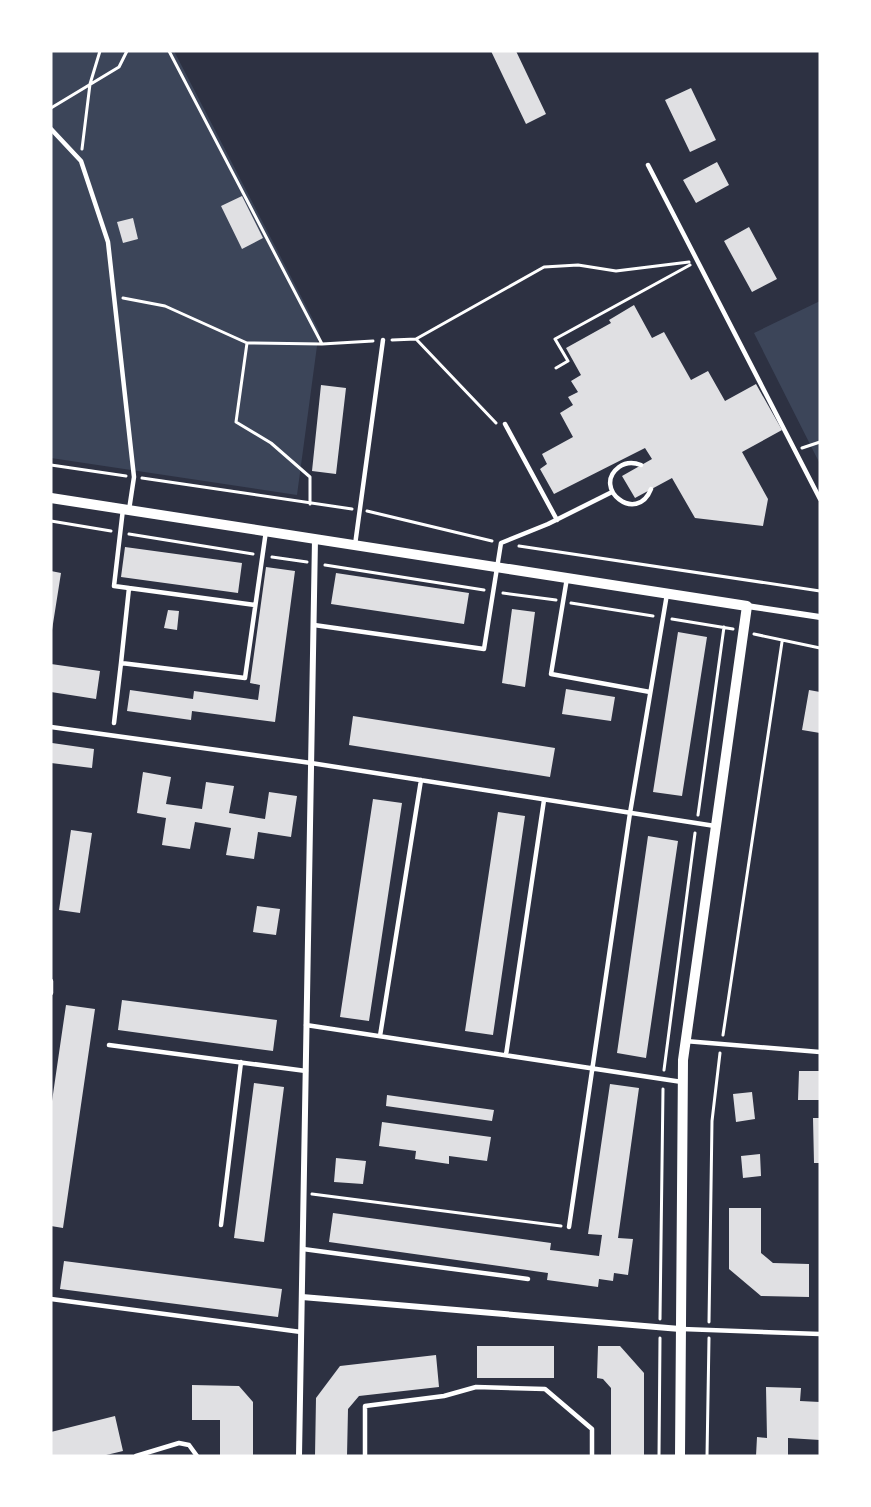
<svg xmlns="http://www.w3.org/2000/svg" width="871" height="1507" font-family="Lato,sans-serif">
<rect width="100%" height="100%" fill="#2d3142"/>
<path fill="#3c4559" d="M 51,51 L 174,51 L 319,331 L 297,495 L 51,458 Z
M 820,301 L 820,464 L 754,333 Z"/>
<path fill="#e0e0e3" d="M 491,51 L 516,51 L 546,114 L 526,124 Z
M 691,88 L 716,140 L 690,152 L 665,100 Z
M 717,162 L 729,185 L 696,203 L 683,180 Z
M 242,196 L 263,238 L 242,249 L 221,206 Z
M 133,218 L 138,239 L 123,243 L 117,222 Z
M 749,227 L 777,279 L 752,292 L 724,241 Z
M 634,305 L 652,338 L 664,332 L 691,380 L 708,371 L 725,401 L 756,384 L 782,430 L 742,452 L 768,499 L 763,526 L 695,518 L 672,478 L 635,498 L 622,476 L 652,459 L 645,448 L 554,494 L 540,469 L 547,464 L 542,454 L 573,437 L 560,413 L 573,405 L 568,397 L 578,392 L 571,381 L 581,375 L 566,348 L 611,323 L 609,320 Z
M 321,385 L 346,388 L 336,474 L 312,471 Z
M 125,547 L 242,563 L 238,593 L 121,577 Z
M 266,567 L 295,571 L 275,722 L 192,711 L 191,720 L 127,711 L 130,690 L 193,699 L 194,691 L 258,700 L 260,685 L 250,683 Z
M 51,571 L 61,573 L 52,630 L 51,630 Z
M 336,573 L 469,593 L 464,624 L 331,604 Z
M 512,609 L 535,612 L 525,687 L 502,683 Z
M 168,610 L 179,611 L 177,630 L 164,628 Z
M 678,632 L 707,637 L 682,796 L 653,792 Z
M 51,664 L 100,671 L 96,699 L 51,692 Z
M 566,689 L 615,697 L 611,721 L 562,714 Z
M 809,690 L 820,692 L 820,733 L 802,730 Z
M 353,716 L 555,748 L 550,777 L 349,745 Z
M 52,743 L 94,749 L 92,768 L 51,763 Z
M 143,772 L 171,777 L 166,804 L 202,809 L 206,782 L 234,786 L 229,813 L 265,819 L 269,792 L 297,796 L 291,837 L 258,832 L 254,859 L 226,855 L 231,828 L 195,822 L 190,849 L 162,845 L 166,818 L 137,813 Z
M 373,799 L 402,803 L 369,1021 L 340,1017 Z
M 498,812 L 525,816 L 493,1035 L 465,1031 Z
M 71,830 L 92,833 L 80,913 L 59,910 Z
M 648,836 L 678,841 L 646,1058 L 617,1053 Z
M 257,906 L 280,909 L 276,935 L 253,932 Z
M 122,1000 L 277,1020 L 273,1051 L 118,1030 Z
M 66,1005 L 95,1009 L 63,1228 L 51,1226 L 51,1108 Z
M 799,1071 L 820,1071 L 820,1100 L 798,1100 Z
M 254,1083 L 284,1087 L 264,1242 L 234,1238 Z
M 610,1084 L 639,1088 L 618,1238 L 633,1239 L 628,1275 L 614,1273 L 613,1281 L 599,1279 L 598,1287 L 547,1280 L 548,1273 L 329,1242 L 333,1213 L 551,1243 L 550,1250 L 599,1256 L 602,1235 L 588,1234 Z
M 752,1092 L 755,1119 L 736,1122 L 733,1094 Z
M 387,1095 L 494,1110 L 492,1121 L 386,1106 Z
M 813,1118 L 820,1118 L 820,1163 L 814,1163 Z
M 382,1122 L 491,1137 L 487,1161 L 449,1156 L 449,1164 L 415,1159 L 416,1151 L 379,1146 Z
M 760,1154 L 761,1176 L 743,1178 L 741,1156 Z
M 336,1158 L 366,1161 L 363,1184 L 334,1182 Z
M 729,1208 L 761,1208 L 761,1253 L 773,1263 L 809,1264 L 809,1297 L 761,1296 L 729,1269 Z
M 64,1261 L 282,1289 L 278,1317 L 60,1289 Z
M 477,1346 L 554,1346 L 554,1378 L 477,1378 Z
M 598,1346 L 620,1346 L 644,1373 L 644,1456 L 611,1456 L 611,1388 L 603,1379 L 597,1378 Z
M 436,1355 L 439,1387 L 359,1396 L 348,1409 L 347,1456 L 315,1456 L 316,1398 L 340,1366 Z
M 192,1385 L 239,1386 L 253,1402 L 253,1456 L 220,1456 L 220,1420 L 192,1420 Z
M 766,1387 L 801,1388 L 800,1401 L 820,1402 L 820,1440 L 788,1438 L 788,1456 L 756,1456 L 757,1437 L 767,1438 Z
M 115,1416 L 123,1451 L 102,1456 L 51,1456 L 51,1432 Z"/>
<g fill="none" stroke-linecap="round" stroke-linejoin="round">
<path stroke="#fff" stroke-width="3" d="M 169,51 L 322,344 L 373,341
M 51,108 L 119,67 L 127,51
M 82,149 L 90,84 L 100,51
M 123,298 L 165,306 L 247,343 L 236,422 L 271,443 L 310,477 L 310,504
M 416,339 L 544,267 L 578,265 L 616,271 L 689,262
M 392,340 L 416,339 L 496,423
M 247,343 L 322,344
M 556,368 L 568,361 L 555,339 L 690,265
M 802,448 L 820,442
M 51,465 L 126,476
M 142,478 L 352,509
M 367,511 L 492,541
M 51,521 L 111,531
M 129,534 L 253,554
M 519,546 L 820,591
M 272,557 L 307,562
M 325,565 L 484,590
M 503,593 L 556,600
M 571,603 L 653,616
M 672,619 L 733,629
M 754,634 L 820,648
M 698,815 L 724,627
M 723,1035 L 782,642
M 664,1070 L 695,833
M 312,1194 L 561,1226
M 660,1319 L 663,1089
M 709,1322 L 712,1121 L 720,1053
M 659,1456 L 660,1338
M 707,1456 L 709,1338"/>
<path stroke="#fff" stroke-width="4.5" d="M 51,129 L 81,161 L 108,242 L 134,477 L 129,510
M 648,165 L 820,499
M 505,424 L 557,520
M 641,465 C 633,462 626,462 619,467 C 591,488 637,525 651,489
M 123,509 L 114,586 L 255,605
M 355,545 L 383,340
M 567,578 L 551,674 L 650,692
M 314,625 L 484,649 L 501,543 L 548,524 L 612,492
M 121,663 L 129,588
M 114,723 L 121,663 L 245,678 L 266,531
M 51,727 L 311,763 L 715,826
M 51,981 L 51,993
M 306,1025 L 682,1082
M 380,1036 L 421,780
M 685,1041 L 820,1052
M 109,1045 L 306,1071
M 506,1055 L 544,800
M 221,1225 L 241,1062
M 569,1227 L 630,813 L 667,594
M 303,1249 L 528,1279
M 51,1299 L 301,1332
M 682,1329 L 820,1334
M 136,1456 L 179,1443 L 189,1445 L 197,1456
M 365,1456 L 365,1406 L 444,1396 L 476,1387 L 545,1389 L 592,1429 L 592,1456"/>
<path stroke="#fff" stroke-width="6" d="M 747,606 L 820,617
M 302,1297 L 680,1329
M 299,1456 L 315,539"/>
<path stroke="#fff" stroke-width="10" d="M 51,498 L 747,606 L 683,1060 L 680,1456"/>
</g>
<rect width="871" height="1507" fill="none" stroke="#ffffff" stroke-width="105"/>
</svg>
